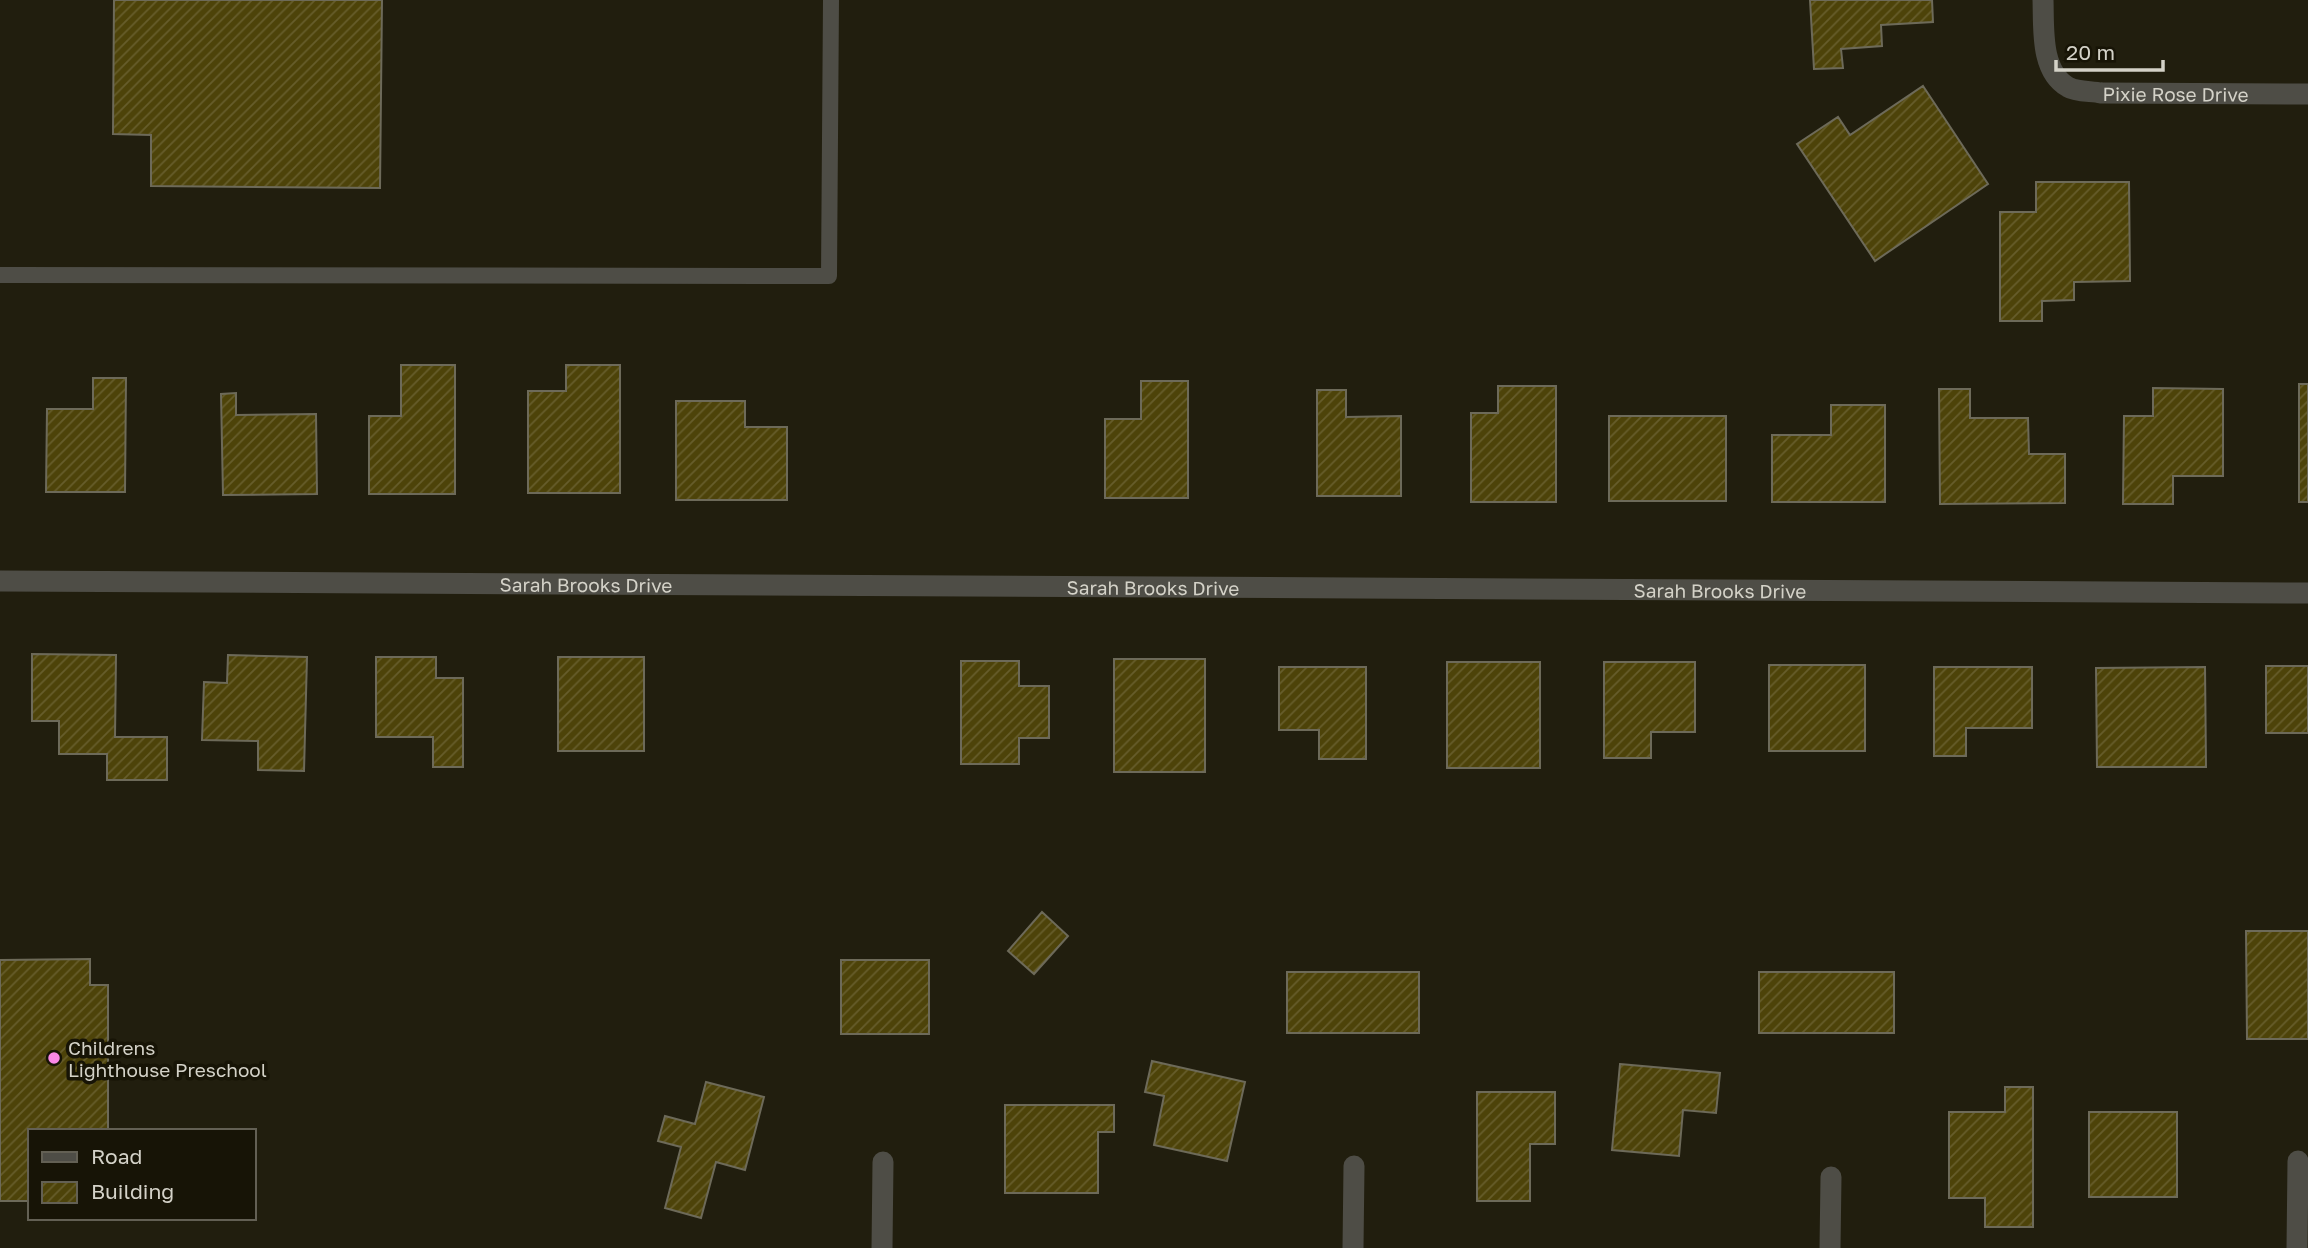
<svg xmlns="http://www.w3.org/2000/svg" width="2308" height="1248" font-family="'Golos Text',sans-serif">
<defs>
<pattern id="building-hatch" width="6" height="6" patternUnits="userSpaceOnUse" patternTransform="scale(1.75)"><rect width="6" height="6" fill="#4d4309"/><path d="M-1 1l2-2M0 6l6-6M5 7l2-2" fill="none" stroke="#665d2b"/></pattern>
</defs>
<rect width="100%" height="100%" fill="#211e0e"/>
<path fill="url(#building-hatch)" stroke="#6d6a59" stroke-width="2" d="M 114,0 L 382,0 L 380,188 L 151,186 L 151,135 L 113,134 Z
M 1810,0 L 1932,0 L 1933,22 L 1881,25 L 1882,46 L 1841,49 L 1843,68 L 1814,69 Z
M 1923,86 L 1988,184 L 1875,261 L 1797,144 L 1838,117 L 1850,135 Z
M 2036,182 L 2129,182 L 2130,281 L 2074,282 L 2074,300 L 2042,301 L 2042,321 L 2000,321 L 2000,212 L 2036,212 Z
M 401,365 L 455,365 L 455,494 L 369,494 L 369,416 L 401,416 Z
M 566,365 L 620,365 L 620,493 L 528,493 L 528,391 L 566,391 Z
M 93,378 L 126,378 L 125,492 L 46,492 L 47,409 L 93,409 Z
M 1141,381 L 1188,381 L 1188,498 L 1105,498 L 1105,419 L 1141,419 Z
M 2299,384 L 2308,384 L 2308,502 L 2299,502 Z
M 1498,386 L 1556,386 L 1556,502 L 1471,502 L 1471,413 L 1498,413 Z
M 2153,388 L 2223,389 L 2223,476 L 2173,476 L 2173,504 L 2123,504 L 2124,416 L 2153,416 Z
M 1939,389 L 1970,389 L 1970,418 L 2028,418 L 2029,454 L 2065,454 L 2065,503 L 1940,504 Z
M 1317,390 L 1346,390 L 1346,417 L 1401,416 L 1401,496 L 1317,496 Z
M 236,393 L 236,415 L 316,414 L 317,494 L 223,495 L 221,394 Z
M 676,401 L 745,401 L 745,427 L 787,427 L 787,500 L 676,500 Z
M 1831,405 L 1885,405 L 1885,502 L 1772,502 L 1772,435 L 1831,435 Z
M 1609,416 L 1726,416 L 1726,501 L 1609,501 Z
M 32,654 L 116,655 L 115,737 L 167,737 L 167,780 L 107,780 L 107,754 L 59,754 L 59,721 L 32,721 Z
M 228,655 L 307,657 L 304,771 L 258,770 L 258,741 L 202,740 L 204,682 L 227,683 Z
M 376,657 L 436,657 L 436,678 L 463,678 L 463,767 L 433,767 L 433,737 L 376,737 Z
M 558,657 L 644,657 L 644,751 L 558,751 Z
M 1114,659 L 1205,659 L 1205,772 L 1114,772 Z
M 961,661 L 1019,661 L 1019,686 L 1049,686 L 1049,738 L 1019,738 L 1019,764 L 961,764 Z
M 1447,662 L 1540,662 L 1540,768 L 1447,768 Z
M 1604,662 L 1695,662 L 1695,732 L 1651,732 L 1651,758 L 1604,758 Z
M 1769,665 L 1865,665 L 1865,751 L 1769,751 Z
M 2266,666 L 2308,666 L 2308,733 L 2266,733 Z
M 1279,667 L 1366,667 L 1366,759 L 1319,759 L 1319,730 L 1279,730 Z
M 1934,667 L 2032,667 L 2032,728 L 1966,728 L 1966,756 L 1934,756 Z
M 2205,667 L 2206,767 L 2097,767 L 2096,668 Z
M 1042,912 L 1068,936 L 1034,974 L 1008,951 Z
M 2246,931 L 2308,931 L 2308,1039 L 2247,1039 Z
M 90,959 L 90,985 L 108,985 L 108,1131 L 30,1131 L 30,1201 L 0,1201 L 0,960 Z
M 841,960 L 929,960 L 929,1034 L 841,1034 Z
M 1287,972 L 1419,972 L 1419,1033 L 1287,1033 Z
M 1759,972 L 1894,972 L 1894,1033 L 1759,1033 Z
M 1152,1061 L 1245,1082 L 1227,1161 L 1154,1145 L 1164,1096 L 1145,1092 Z
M 1620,1064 L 1720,1073 L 1716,1113 L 1683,1110 L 1679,1156 L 1612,1150 Z
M 706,1082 L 764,1097 L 745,1170 L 716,1162 L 701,1218 L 665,1208 L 681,1147 L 658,1141 L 665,1116 L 695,1124 Z
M 2005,1087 L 2033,1087 L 2033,1227 L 1985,1227 L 1985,1198 L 1949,1198 L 1949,1112 L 2005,1112 Z
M 1477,1092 L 1555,1092 L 1555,1144 L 1530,1144 L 1530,1201 L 1477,1201 Z
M 1005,1105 L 1114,1105 L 1114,1132 L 1098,1132 L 1098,1193 L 1005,1193 Z
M 2089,1112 L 2177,1112 L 2177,1197 L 2089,1197 Z"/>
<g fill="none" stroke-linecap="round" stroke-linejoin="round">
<path stroke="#4e4d46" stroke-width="16" d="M 0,275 L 829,276 L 831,0"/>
<g stroke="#4e4d46" stroke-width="21">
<path id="s1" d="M 2043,0 C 2044,28 2040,71 2068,87 C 2076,92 2092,91 2101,93 L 2308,94"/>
<path id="s2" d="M 0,581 L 2308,593"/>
<path d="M 882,1248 L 883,1162"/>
<path d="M 1353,1248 L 1354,1166"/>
<path d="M 1830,1248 L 1831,1177"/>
<path d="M 2297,1248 L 2298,1161"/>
</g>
</g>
<circle fill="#fa87e7" stroke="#171406" stroke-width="2.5" cx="54" cy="1058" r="7"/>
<g text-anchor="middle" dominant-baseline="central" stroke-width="7" stroke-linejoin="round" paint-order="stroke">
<g font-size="19" fill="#d4d2c8" stroke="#171406">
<text stroke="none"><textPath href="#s1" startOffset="203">Pixie Rose Drive</textPath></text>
<text stroke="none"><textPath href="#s2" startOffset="586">Sarah Brooks Drive</textPath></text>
<text stroke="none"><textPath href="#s2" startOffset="1153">Sarah Brooks Drive</textPath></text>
<text stroke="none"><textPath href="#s2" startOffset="1720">Sarah Brooks Drive</textPath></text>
</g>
<g font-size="19" fill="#d4d2c8" stroke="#171406" text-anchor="start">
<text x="68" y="1047">Childrens<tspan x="68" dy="22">Lighthouse Preschool</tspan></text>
</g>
</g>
<rect x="28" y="1129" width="228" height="91" fill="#171406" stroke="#636054" stroke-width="2"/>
<rect x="42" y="1152" width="35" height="10" fill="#4e4d46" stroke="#636054" stroke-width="2"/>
<text x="91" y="1164" font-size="21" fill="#d4d2c8">Road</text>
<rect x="42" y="1182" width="35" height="21" fill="url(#building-hatch)" stroke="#636054" stroke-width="2"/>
<text x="91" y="1199" font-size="21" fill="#d4d2c8">Building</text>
<path d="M2056 60v10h107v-10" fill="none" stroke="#d4d2c8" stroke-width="3.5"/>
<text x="2066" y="60" font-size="21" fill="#d4d2c8" stroke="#171406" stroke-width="5" paint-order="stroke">20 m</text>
</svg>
